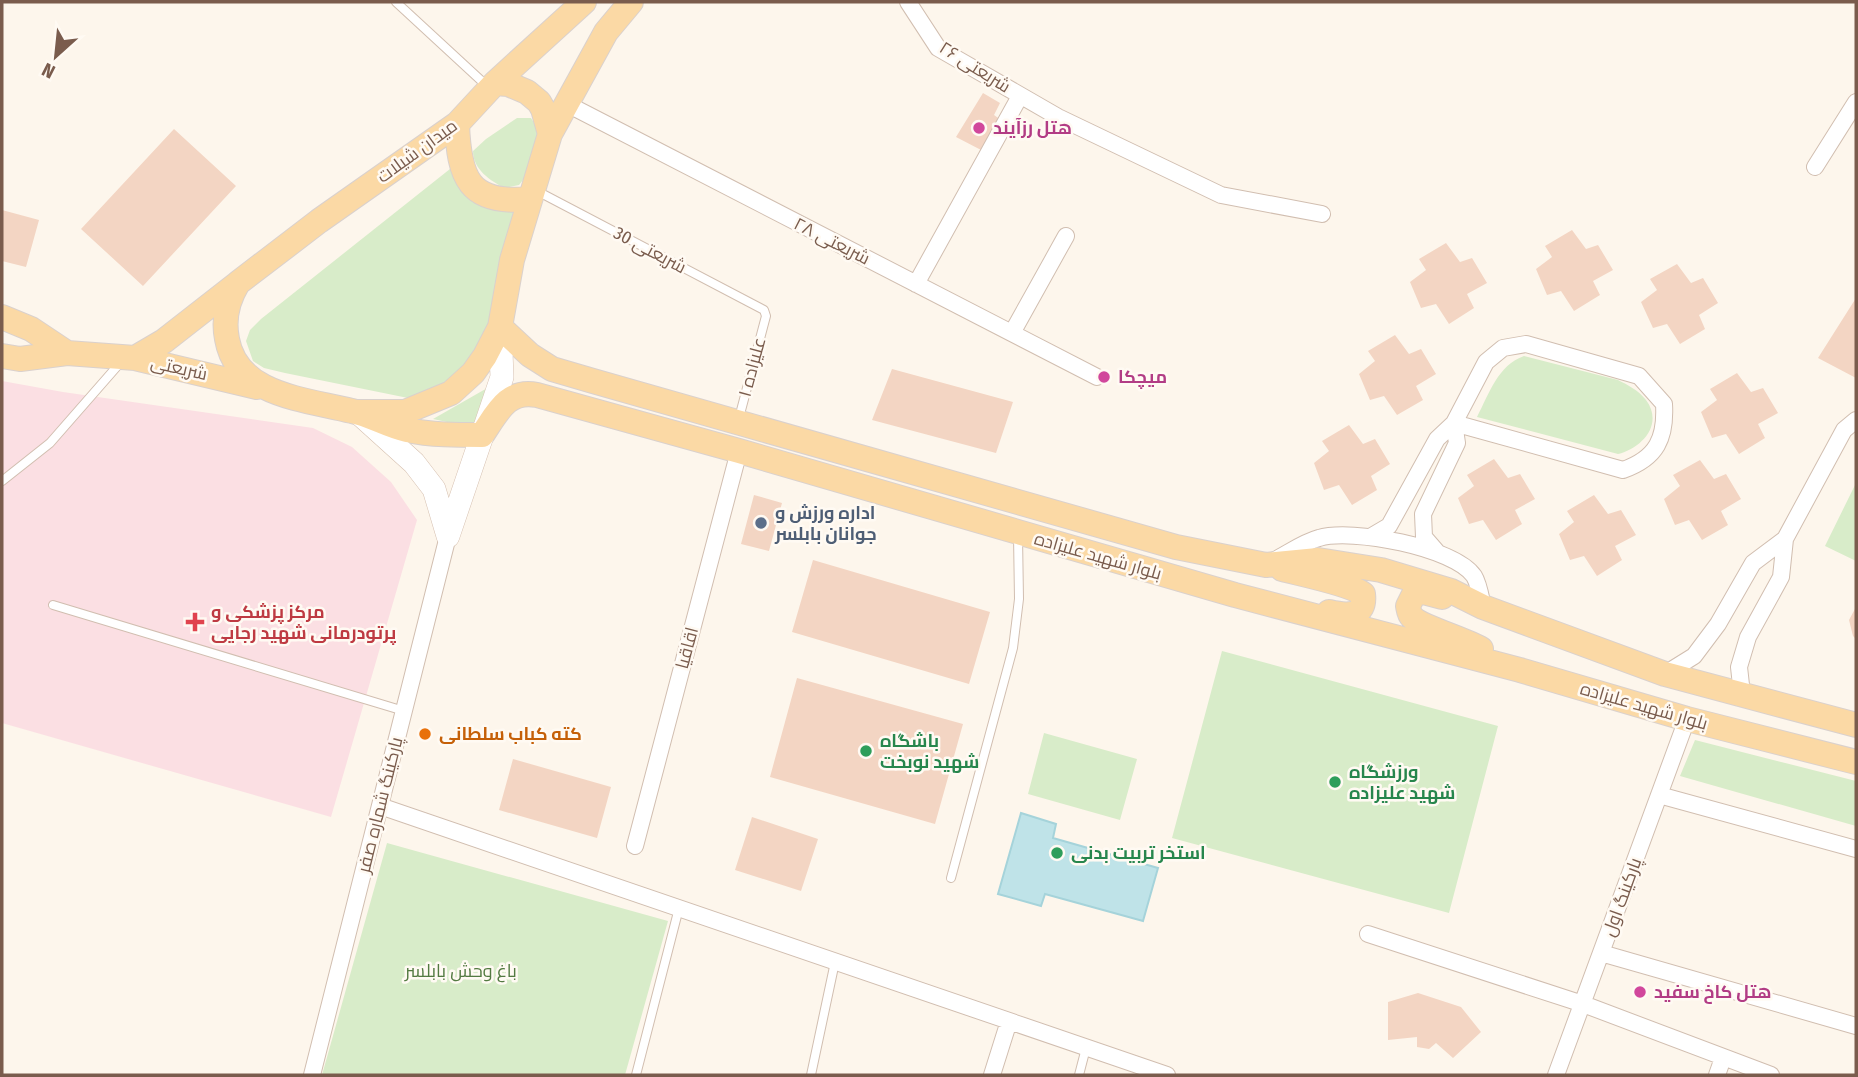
<svg xmlns="http://www.w3.org/2000/svg" width="1858" height="1077" font-family="'Fira Sans Condensed',Cairo,sans-serif">
<rect width="100%" height="100%" fill="#fdf6ec"/>
<path fill="#fbdfe3" d="M 2,381 L 63,392 L 313,428 L 352,447 L 391,482 L 417,520 L 331,817 L 2,723 Z"/>
<path fill="#d8ecc9" d="M 517,118 L 531,118 L 538,129 L 538,146 L 527,175 L 519,185 L 505,188 C 490,181 473,169 473,151 L 486,139 Z
M 455,165 L 521,210 L 488,330 L 478,351 L 450,383 L 413,399 L 285,373 L 264,368 L 253,361 L 246,341 L 250,330 L 261,319 Z
M 1524,356 L 1618,380 C 1628,385 1638,390 1646,400 C 1664,424 1642,448 1618,454 L 1477,417 C 1489,394 1498,365 1524,356 Z
M 489,387 L 478,424 L 470,427 L 433,419 Z
M 1856,483 L 1856,561 L 1825,546 Z
M 1222,651 L 1498,726 L 1449,913 L 1172,838 Z
M 1044,733 L 1137,759 L 1120,820 L 1028,794 Z
M 1695,740 L 1856,781 L 1856,826 L 1680,776 Z
M 387,843 L 668,921 L 625,1075 L 322,1075 Z"/>
<path fill="#bfe3e8" stroke="#a5d3da" stroke-width="2" d="M 1021,813 L 1056,824 L 1053,838 L 1158,868 L 1143,921 L 1045,894 L 1041,906 L 998,894 Z"/>
<path fill="#f3d5c3" d="M 983,93 L 1000,103 L 994,115 L 1001,120 L 983,151 L 956,137 Z
M 174,129 L 236,186 L 143,286 L 81,229 Z
M 2,210 L 39,220 L 26,267 L 2,261 Z
M 1572,230 L 1586,249 L 1598,245 L 1613,270 L 1593,281 L 1600,295 L 1574,311 L 1561,291 L 1547,295 L 1536,269 L 1552,257 L 1545,246 Z
M 1446,243 L 1460,262 L 1472,258 L 1487,283 L 1467,294 L 1474,308 L 1449,324 L 1436,304 L 1421,308 L 1410,282 L 1426,270 L 1419,259 Z
M 1677,264 L 1691,283 L 1703,278 L 1718,303 L 1699,315 L 1705,329 L 1680,344 L 1667,324 L 1653,328 L 1641,302 L 1657,290 L 1650,279 Z
M 1856,298 L 1856,378 L 1818,358 Z
M 1395,335 L 1409,354 L 1421,349 L 1436,374 L 1416,386 L 1423,400 L 1397,415 L 1384,396 L 1370,400 L 1359,374 L 1375,361 L 1368,351 Z
M 892,369 L 1013,402 L 996,453 L 872,420 Z
M 1737,373 L 1751,392 L 1763,388 L 1778,413 L 1758,424 L 1765,438 L 1739,454 L 1726,434 L 1712,438 L 1701,412 L 1717,400 L 1710,389 Z
M 1349,425 L 1363,444 L 1375,439 L 1390,464 L 1371,476 L 1377,490 L 1352,505 L 1339,485 L 1324,490 L 1314,463 L 1329,451 L 1322,441 Z
M 1494,459 L 1508,478 L 1520,474 L 1535,499 L 1515,510 L 1522,524 L 1496,540 L 1483,520 L 1469,524 L 1458,498 L 1474,486 L 1467,475 Z
M 1700,460 L 1714,479 L 1726,474 L 1741,499 L 1721,511 L 1728,525 L 1702,540 L 1689,520 L 1675,525 L 1664,499 L 1680,486 L 1673,475 Z
M 754,495 L 782,503 L 769,551 L 741,544 Z
M 1594,495 L 1608,514 L 1621,510 L 1636,535 L 1615,546 L 1622,560 L 1597,576 L 1584,556 L 1570,560 L 1559,534 L 1574,522 L 1567,511 Z
M 813,560 L 990,612 L 969,684 L 792,632 Z
M 1856,607 L 1856,639 L 1853,636 L 1849,620 Z
M 797,678 L 963,724 L 935,824 L 770,777 Z
M 513,759 L 611,787 L 597,838 L 499,810 Z
M 752,817 L 818,839 L 801,891 L 735,870 Z
M 1418,993 L 1461,1007 L 1481,1032 L 1453,1058 L 1436,1043 L 1429,1049 L 1417,1047 L 1417,1037 L 1388,1040 L 1388,1002 Z"/>
<g fill="none" stroke-linecap="round" stroke-linejoin="round">
<g stroke="#d1beb0" stroke-width="10">
<path id="lane" d="M 396,2 L 487,86
M 537,191 L 764,310 L 766,316 L 739,418
M 2,481 L 50,443 L 120,363
M 53,605 L 404,711
M 951,878 L 1013,648 L 1019,599 L 1018,536
M 636,1075 L 679,908
M 811,1075 L 835,962
M 1079,1075 L 1086,1048"/>
</g>
<g stroke="#d1beb0" stroke-width="18">
<path id="street" d="M 908,2 L 938,48 L 1058,117 L 1221,195 L 1322,214
M 567,104 L 1097,377
M 1815,167 L 1856,102
M 916,284 L 1020,96
M 1012,333 L 1066,236
M 1526,344 L 1639,376 L 1664,404 C 1666,438 1657,458 1623,470 L 1454,423 L 1486,362 L 1503,348 Z
M 1372,536 L 1389,526 L 1437,439 L 1454,423
M 1437,552 L 1424,537 L 1423,514 L 1457,443 L 1454,423
M 1275,560 C 1290,552 1304,542 1319,538 C 1351,528 1454,547 1474,576 C 1479,584 1481,598 1483,607
M 1665,674 L 1694,656 L 1718,624 L 1753,563 L 1785,539
M 1742,694 L 1739,667 L 1748,637 L 1781,577 L 1785,539 L 1844,430 L 1856,420
M 1659,795 L 1856,849
M 380,806 L 1167,1075
M 635,846 L 739,451
M 1368,934 L 1583,1004 L 1771,1075
M 1601,953 L 1856,1026
M 312,1075 L 448,536
M 992,1075 L 1009,1021
M 1556,1075 L 1687,719
M 1717,1075 L 1723,1058"/>
</g>
<g stroke="#d6c0b0" stroke-width="24">
<path id="secondary" d="M 362,416 L 414,463 L 434,489 L 448,536
M 448,536 L 502,377 L 500,327"/>
</g>
<g stroke="#dad1cd" stroke-width="26">
<path id="primary" d="M 495,83 L 584,2
M 457,124 C 459,177 468,205 529,199
M 550,134 L 606,32 L 631,2
M 2,317 L 31,329 L 67,353
M 500,327 L 530,355 L 552,369 L 593,381 L 1176,547 L 1266,565 L 1318,560 L 1381,570 L 1451,591 L 1483,607 L 1665,674 L 1856,725
M 2,356 L 20,359 L 67,353 L 135,358 L 257,387
M 135,358 L 164,341 L 237,284
M 357,412 L 405,412 L 451,393 L 473,373 L 485,356 L 500,327 L 512,260 L 550,134 L 543,109 L 539,102 L 527,92 L 508,84 L 495,83 L 457,124 L 319,221 L 238,283 C 227,301 223,319 227,339 C 237,396 305,399 352,411 C 371,415 388,426 407,430 C 431,435 458,435 482,435 C 497,413 507,389 537,395 L 739,451 L 1235,595 L 1520,670 L 1687,719 L 1856,762
M 1282,569 C 1301,574 1351,584 1363,594 C 1366,618 1346,616 1329,612
M 1442,597 L 1423,592 L 1414,594 L 1408,606 C 1409,611 1409,614 1412,617 C 1419,626 1466,640 1481,649"/>
</g>
<use href="#lane" stroke="#fff" stroke-width="8"/>
<use href="#street" stroke="#fff" stroke-width="16"/>
<use href="#secondary" stroke="#fff" stroke-width="23"/>
<use href="#primary" stroke="#fbd9a5" stroke-width="24"/>
</g>
<g fill="#d1479c" stroke="#fffaf3" stroke-width="2.5">
<circle cx="979" cy="128" r="7"/>
<circle cx="1104" cy="377" r="7"/>
<circle cx="1640" cy="992" r="7"/>
</g>
<circle fill="#5c6f8a" stroke="#fffaf3" stroke-width="2.5" cx="761" cy="523" r="7"/>
<path fill="#e0444e" stroke="#fffaf3" stroke-width="2.5" d="M191.5 611.5h7v7h7v7h-7v7h-7v-7h-7v-7h7z"/>
<circle fill="#e8710a" stroke="#fffaf3" stroke-width="2.5" cx="425" cy="734" r="7"/>
<g fill="#2e9e5b" stroke="#fffaf3" stroke-width="2.5">
<circle cx="866" cy="751" r="7"/>
<circle cx="1335" cy="782" r="7"/>
<circle cx="1057" cy="853" r="7"/>
</g>
<g text-anchor="middle" dominant-baseline="central" stroke-width="5" stroke-linejoin="round" paint-order="stroke">
<g font-size="18" fill="#7a5c4d" stroke="#fffaf3">
<text transform="translate(975 67) rotate(32)">شریعتی ۲۶</text>
<text transform="translate(417 151) rotate(-36)">میدان شیلات</text>
<text transform="translate(832 241) rotate(27)">شریعتی ۲۸</text>
<text transform="translate(650 250) rotate(28)">شریعتی 30</text>
<text transform="translate(752 367) rotate(-75)">علیزاده ۱</text>
<text transform="translate(179 368) rotate(13)">شریعتی</text>
<text transform="translate(1098 556) rotate(16)">بلوار شهید علیزاده</text>
<text transform="translate(687 648) rotate(-75)">اقاقیا</text>
<text transform="translate(1644 706) rotate(16)">بلوار شهید علیزاده</text>
<text transform="translate(380 805) rotate(-76)">پارکینگ شماره صفر</text>
<text transform="translate(1622 897) rotate(-70)">پارکینگ اول</text>
</g>
<g font-size="18" font-weight="bold" fill="#b23c85" stroke="#fffaf3" text-anchor="start">
<text x="993" y="128">هتل رزآیند</text>
<text x="1118" y="377">میچکا</text>
<text x="1654" y="992">هتل کاخ سفید</text>
</g>
<g font-size="18" font-weight="bold" fill="#4e5e75" stroke="#fffaf3" text-anchor="start">
<text x="775" y="513">اداره ورزش و<tspan x="775" dy="21">جوانان بابلسر</tspan></text>
</g>
<g font-size="18" font-weight="bold" fill="#be3a42" stroke="#fffaf3" text-anchor="start">
<text x="211" y="612">مرکز پزشکی و<tspan x="211" dy="21">پرتودرمانی شهید رجایی</tspan></text>
</g>
<g font-size="18" font-weight="bold" fill="#c56008" stroke="#fffaf3" text-anchor="start">
<text x="439" y="734">کته کباب سلطانی</text>
</g>
<g font-size="18" font-weight="bold" fill="#27864d" stroke="#fffaf3" text-anchor="start">
<text x="880" y="741">باشگاه<tspan x="880" dy="21">شهید نوبخت</tspan></text>
<text x="1349" y="772">ورزشگاه<tspan x="1349" dy="21">شهید علیزاده</tspan></text>
<text x="1071" y="853">استخر تربیت بدنی</text>
</g>
<g font-size="18" fill="#537a41" stroke="#fffaf3">
<text x="461" y="971">باغ وحش بابلسر</text>
</g>
</g>
<rect width="1858" height="1077" fill="none" stroke="#7a5c4d" stroke-width="7"/>
<g transform="translate(56 56) rotate(207)" stroke="#fffaf3" stroke-width="5" paint-order="stroke">
<path d="M0-5L12 26L0 18L-12 26Z" fill="#7a5c4d"/>
<text y="-10" font-size="19" font-weight="bold" text-anchor="middle" fill="#7a5c4d">N</text>
</g>
</svg>
